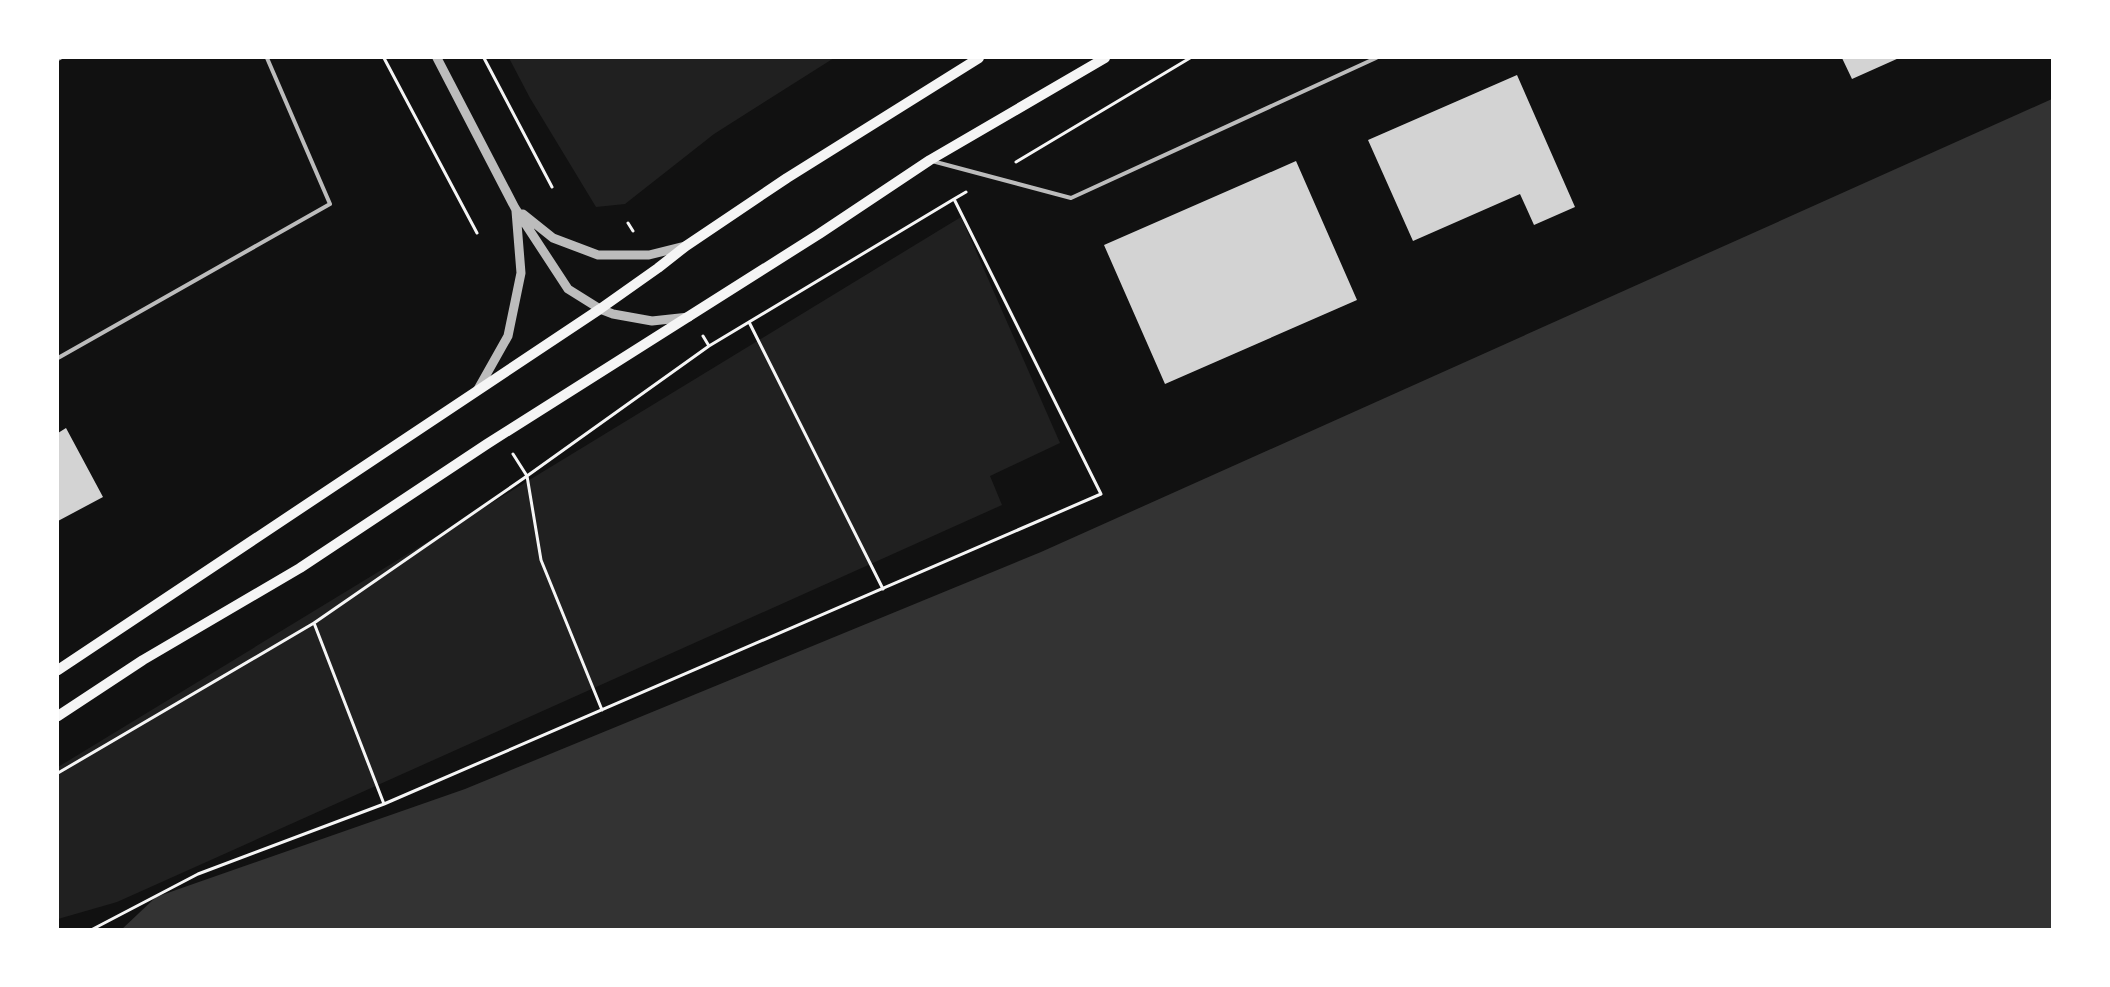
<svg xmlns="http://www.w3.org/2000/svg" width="2110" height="987" font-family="'Roboto Serif',serif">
<rect width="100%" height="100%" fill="#111"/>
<path fill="#202020" d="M 509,58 L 834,58 L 714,134 L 625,204 L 596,207 L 530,98 Z
M 961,217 L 1060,443 L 990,476 L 1002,505 L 117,902 L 58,919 L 58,767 Z"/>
<path fill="#333" d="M 2052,99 L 2052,929 L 121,930 L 156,897 L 465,789 L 1041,552 Z"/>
<path fill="#d3d3d3" d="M 1842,58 L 1899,58 L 1852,79 Z
M 1517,75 L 1575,207 L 1534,225 L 1520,194 L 1413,241 L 1368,140 Z
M 1296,161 L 1357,300 L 1165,384 L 1104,245 Z
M 66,428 L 103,497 L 58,521 L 58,433 Z"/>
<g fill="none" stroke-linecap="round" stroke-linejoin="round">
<path stroke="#f5f5f5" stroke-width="3" d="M 384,58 L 477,233
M 484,58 L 552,187
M 1016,162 L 1190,58
M 628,223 L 633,231
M 749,322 L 883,589
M 703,336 L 709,346
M 513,454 L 527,476 L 541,560 L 602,710
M 314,623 L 384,804
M 58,773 L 314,623 L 527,476 L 709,346 L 954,199
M 91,930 L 198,874 L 384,804 L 1101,494 L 954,199 L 966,192"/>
<path stroke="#bcbcbc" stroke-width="4" d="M 58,59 L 60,58
M 932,161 L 1071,198 L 1376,58
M 58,358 L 330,204 L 267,58"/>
<path stroke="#bcbcbc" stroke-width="9" d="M 437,58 L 515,208 L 568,289 L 600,309 L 613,314 L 652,321 L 689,317
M 523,214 L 553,238 L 598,255 L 649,255 L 685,246
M 477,391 L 508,336 L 521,273 L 516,211"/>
<path stroke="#f5f5f5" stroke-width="10" d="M 58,670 L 600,309 L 658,268 L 686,246 L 787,178 L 979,58
M 58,716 L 143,660 L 300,568 L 487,444 L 819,234 L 930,160 L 1105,58"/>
</g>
<rect width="2110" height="987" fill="none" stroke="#ffffff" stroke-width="118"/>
</svg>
